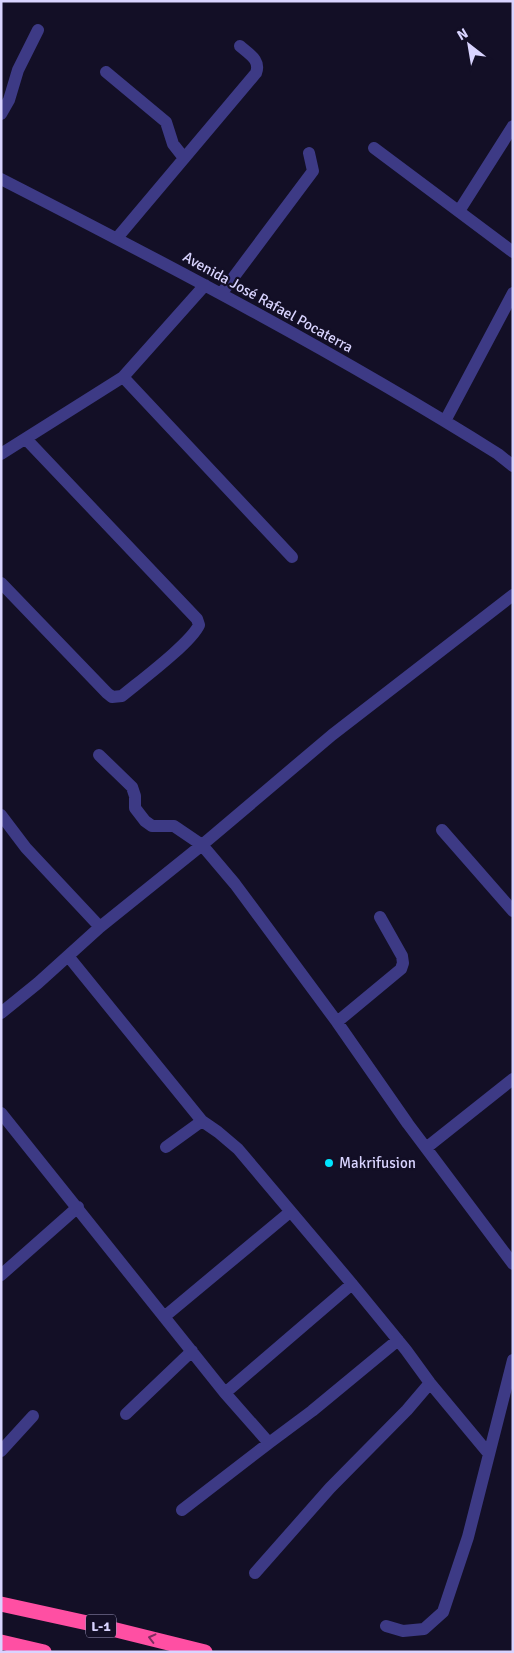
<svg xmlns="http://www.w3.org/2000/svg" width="514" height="1653" font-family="Signika,sans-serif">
<rect width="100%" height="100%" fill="#130f26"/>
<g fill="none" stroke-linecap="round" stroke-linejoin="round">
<path stroke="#3d3a85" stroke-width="12" d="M 106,72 L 166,122 L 173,144 L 184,158
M 1,114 L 9,100 L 18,70 L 38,30
M 374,148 L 513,252
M 1,179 C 169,265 337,353 498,454 L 513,466
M 459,211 L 513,126
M 117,238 L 256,73 C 261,60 249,54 240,46
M 221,294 L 313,171 L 309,153
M 123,377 L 292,557
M 445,421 L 513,293
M 1,454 L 123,377 L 205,285
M 1,583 L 107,693 L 112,697 L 122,696 C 140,681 191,643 199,625 L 197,619 L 26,439
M 99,755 L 132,787 L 135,796 L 135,808 L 145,821 L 152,826 L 174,826 L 202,845 L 235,884 L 337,1022 L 408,1124 L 513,1264
M 1,815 L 26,848 L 100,927
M 442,830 L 513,911
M 68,956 L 202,1121 L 218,1132 L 238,1149 L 352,1284 L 406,1350 L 430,1383 L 489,1454
M 1,1013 L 38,983 L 100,927 L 202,845 L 332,735 L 513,595
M 337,1022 L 401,969 L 403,963 L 402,956 L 380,917
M 1,1113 L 225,1393 L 269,1443 L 312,1411 L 398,1340
M 166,1147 L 202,1121
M 426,1148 L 513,1079
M 1,1275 L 78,1207
M 164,1317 L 290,1212
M 225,1393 L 352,1284
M 126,1414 L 192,1351
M 1,1451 L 33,1416
M 182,1510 L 269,1443
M 255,1573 L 330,1488 L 407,1410 L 430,1383
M 386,1626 L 403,1631 L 424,1629 L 443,1612 L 468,1537 L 513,1360"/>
<path stroke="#ff4fa3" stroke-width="15" d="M 1,1604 L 92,1624 L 205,1652
M 1,1642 L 44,1652"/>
</g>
<defs><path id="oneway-chevron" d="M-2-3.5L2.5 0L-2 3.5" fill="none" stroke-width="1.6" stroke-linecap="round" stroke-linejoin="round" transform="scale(1.25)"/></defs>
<use stroke="#7d2c5e" href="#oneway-chevron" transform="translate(152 1638) rotate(-166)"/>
<circle fill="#00e5ff" stroke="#130f26" stroke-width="2" cx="329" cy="1163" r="5"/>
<g text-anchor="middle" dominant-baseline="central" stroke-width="4.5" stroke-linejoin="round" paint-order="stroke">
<rect fill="#130f26" stroke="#9e99be" stroke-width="1" x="86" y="1614.5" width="30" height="23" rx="4"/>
<g font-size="14" font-weight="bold" fill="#d9d4ff">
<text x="101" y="1626">L-1</text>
</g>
<g font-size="15" fill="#d9d4ff" stroke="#130f26">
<text transform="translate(268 302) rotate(29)">Avenida José Rafael Pocaterra</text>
</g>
<g font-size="15" fill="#d9d4ff" stroke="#130f26" text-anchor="start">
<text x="339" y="1163">Makrifusion</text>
</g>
</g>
<rect width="514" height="1653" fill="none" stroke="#d9d4ff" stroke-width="5"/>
<g transform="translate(469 45) rotate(329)" stroke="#130f26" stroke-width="4" paint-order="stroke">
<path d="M0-4L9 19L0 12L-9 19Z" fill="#d9d4ff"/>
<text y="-8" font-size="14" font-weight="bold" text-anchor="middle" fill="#d9d4ff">N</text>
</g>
</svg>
